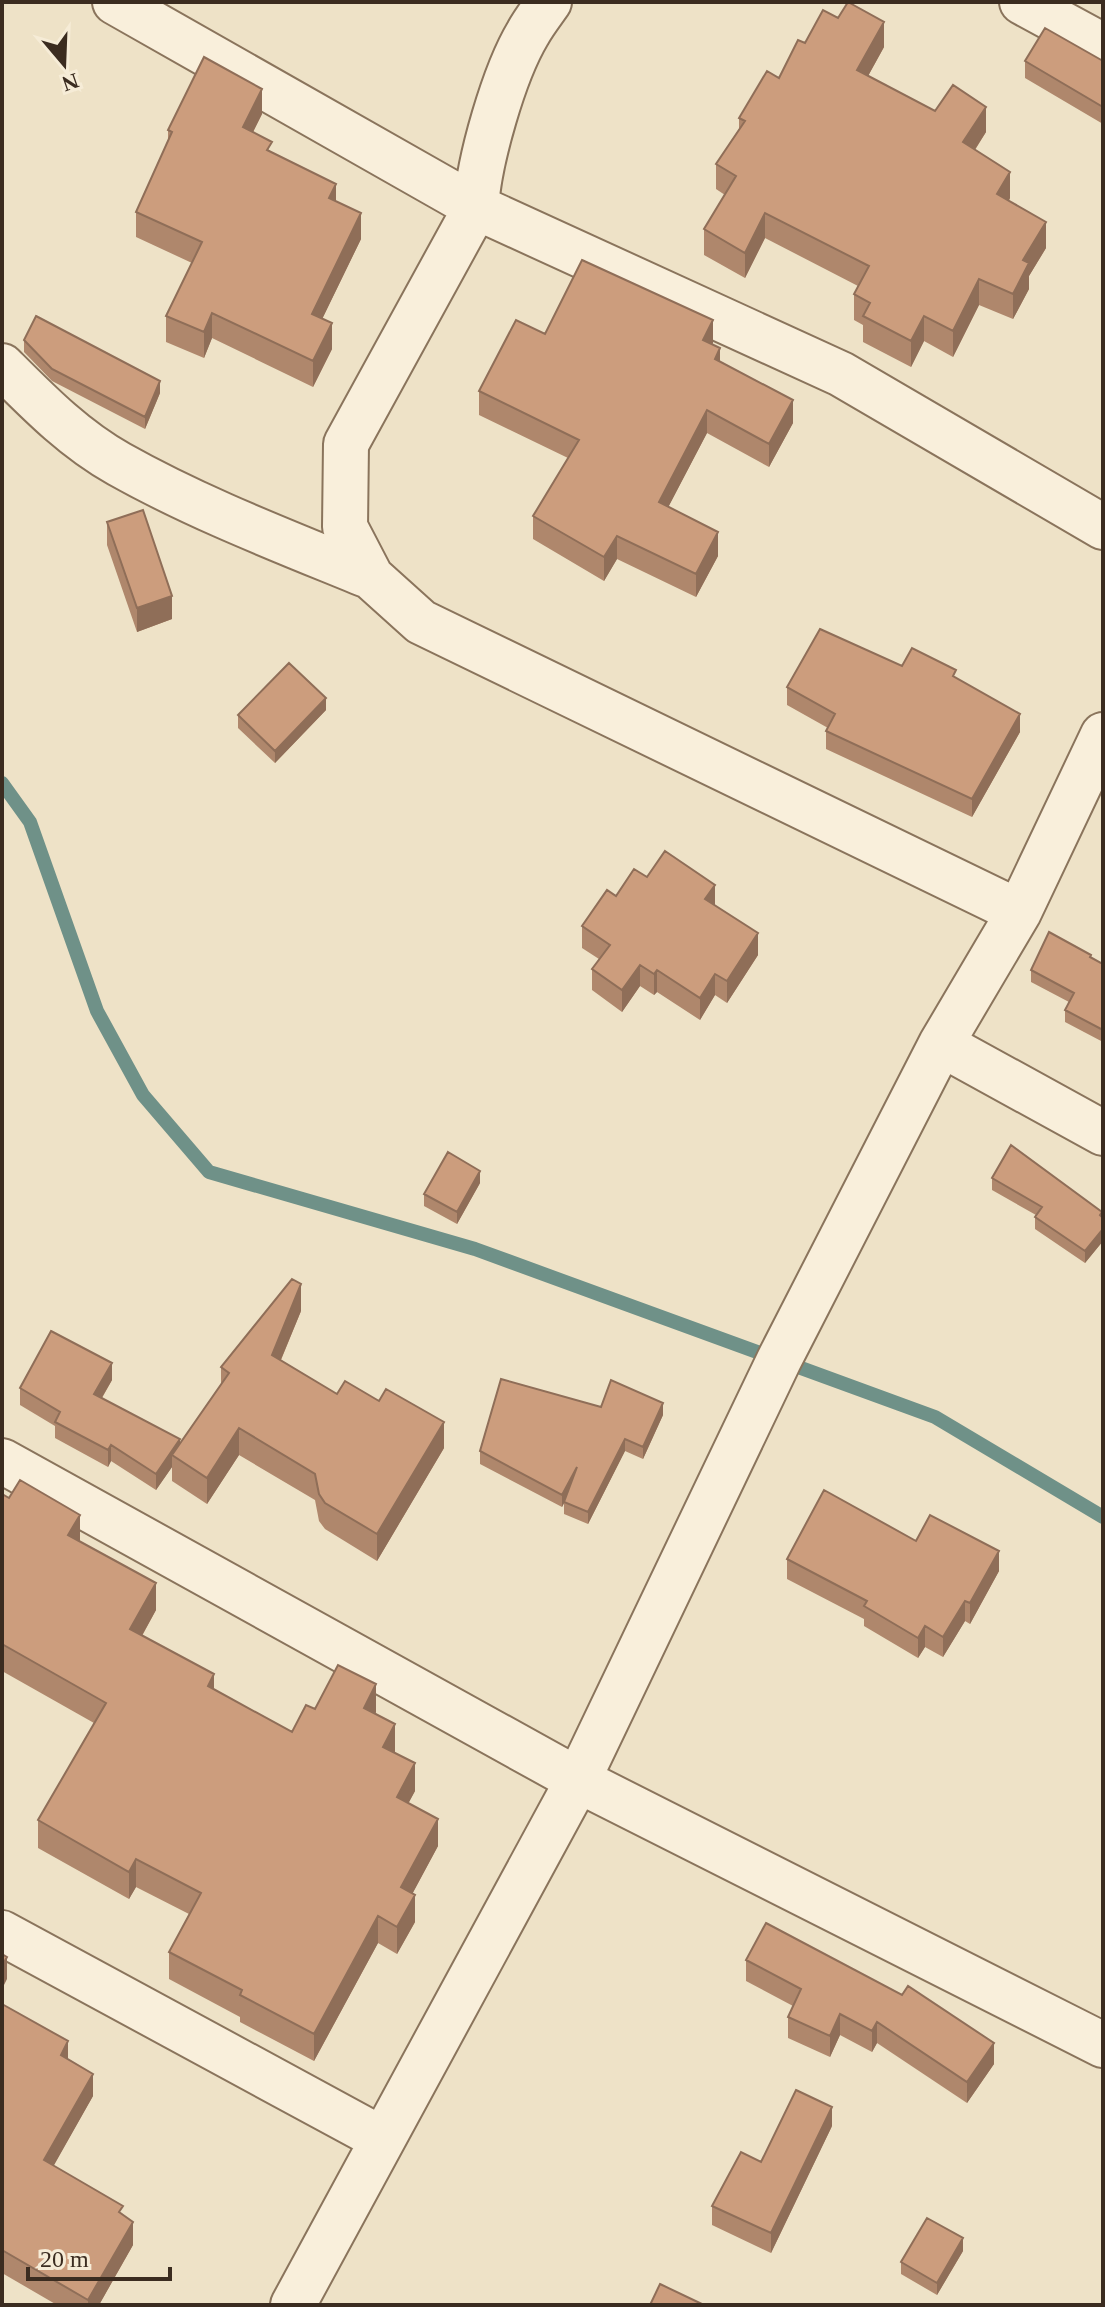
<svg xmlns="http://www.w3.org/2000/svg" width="1105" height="2307" font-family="Georgia,serif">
<rect width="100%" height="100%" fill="#eee2c7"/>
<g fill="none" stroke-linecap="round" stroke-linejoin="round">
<path stroke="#6f9188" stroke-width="14" d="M 2,783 L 30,822 L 97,1011 L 143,1095 L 209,1172 L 475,1249 L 935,1417 L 1103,1517"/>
<g stroke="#8a745c" stroke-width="48">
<path id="minor" d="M 115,2 L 476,207 L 841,374 L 1103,527
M 549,2 C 542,12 534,22 528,33 C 504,73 479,160 476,207 L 346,444 L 345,527 L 371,577 L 421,622 L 1019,912
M 1022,2 L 1103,46
M 2,366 C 38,402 74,439 119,464 C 199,509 286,542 371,577
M 941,1044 L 1103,1133
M 2,1461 L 578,1780 L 1103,2045
M 2,1933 L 382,2139
M 293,2305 L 578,1780 L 779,1360 L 941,1044 L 1019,912 L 1103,735"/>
</g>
<use href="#minor" stroke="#f9efdb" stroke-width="44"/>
</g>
<path fill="#af876c" d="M 805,43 L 884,47 L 868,76 L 935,111 L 986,132 L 975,150 L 1010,198 L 1009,201 L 1046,248 L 1029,276 L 1029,289 L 1013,319 L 979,305 L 953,357 L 924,341 L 911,367 L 863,342 L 863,325 L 854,320 L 854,294 L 858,286 L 765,238 L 745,278 L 704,255 L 704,229 L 725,195 L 716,189 L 716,164 L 739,129 L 739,118 L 779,78 Z
M 1025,61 L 1103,61 L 1103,124 L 1025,78 Z
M 262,114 L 253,132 L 272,153 L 336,201 L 361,239 L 322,319 L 332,349 L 313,387 L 212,338 L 204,358 L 166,342 L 166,316 L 192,263 L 136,237 L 136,212 L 168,141 L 168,130 Z
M 545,334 L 713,343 L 712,344 L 720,362 L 793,423 L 769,467 L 707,433 L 668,507 L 718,556 L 696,597 L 617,559 L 604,581 L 533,539 L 533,516 L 568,458 L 479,415 L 479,391 Z
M 24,340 L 160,393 L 145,429 L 52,381 L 24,352 Z
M 107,522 L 172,619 L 137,632 L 107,545 Z
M 902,666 L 956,678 L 1020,732 L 972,817 L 826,749 L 826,731 L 828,728 L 787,705 L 787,687 Z
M 326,710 L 275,763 L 238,728 L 238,715 Z
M 647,877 L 715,905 L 758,955 L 727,1003 L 715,995 L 700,1020 L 657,992 L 654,995 L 640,986 L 622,1012 L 592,990 L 592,969 L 599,959 L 582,948 L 582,926 L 616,896 Z
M 1091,957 L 1103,964 L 1103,1042 L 1065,1022 L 1065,1010 L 1069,1002 L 1031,982 L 1031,970 Z
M 992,1178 L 1102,1217 L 1103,1218 L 1103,1241 L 1085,1263 L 1035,1229 L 1035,1217 L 1036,1215 L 992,1190 Z
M 480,1183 L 457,1224 L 424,1206 L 424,1194 Z
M 301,1311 L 281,1360 L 337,1394 L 444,1448 L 377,1561 L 325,1529 L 319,1521 L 315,1500 L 239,1455 L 207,1504 L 172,1481 L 172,1467 L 156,1490 L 111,1461 L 108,1467 L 55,1438 L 55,1426 L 20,1405 L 20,1388 L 112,1380 L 102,1398 L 180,1443 L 221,1384 L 221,1367 Z
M 601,1407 L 663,1415 L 643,1459 L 625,1451 L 588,1524 L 564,1514 L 564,1503 L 562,1507 L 480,1464 L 480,1451 Z
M 2,1494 L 80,1542 L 156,1610 L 142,1636 L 214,1689 L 292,1732 L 315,1709 L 376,1712 L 375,1714 L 415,1791 L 408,1803 L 438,1846 L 412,1894 L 415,1922 L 397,1954 L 378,1943 L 314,2061 L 240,2022 L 240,2017 L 169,1979 L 169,1952 L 189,1914 L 136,1887 L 129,1899 L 38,1848 L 38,1820 L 94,1723 L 2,1671 Z
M 916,1541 L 999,1571 L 970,1624 L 965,1621 L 943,1657 L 925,1647 L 918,1658 L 864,1626 L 864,1619 L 787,1579 L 787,1559 Z
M 746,1960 L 994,2064 L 967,2103 L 877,2043 L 872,2052 L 840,2035 L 830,2057 L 788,2038 L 788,2017 L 793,2006 L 746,1981 Z
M 2,2004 L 68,2059 L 93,2096 L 53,2166 L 123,2215 L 133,2245 L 99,2305 L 57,2305 L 2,2273 Z
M 832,2126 L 771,2253 L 712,2225 L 712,2206 L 761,2162 Z
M 963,2251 L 937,2295 L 901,2274 L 901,2262 Z"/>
<path fill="#8f6e58" d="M 884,22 L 884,47 L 857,96 L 857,70 Z
M 262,89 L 262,114 L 243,152 L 243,127 Z
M 986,107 L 986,132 L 963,168 L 963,142 Z
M 1010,172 L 1010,198 L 997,219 L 997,194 Z
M 336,184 L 336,210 L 329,198 Z
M 361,213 L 361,239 L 312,340 L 312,314 Z
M 765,213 L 765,238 L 745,278 L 745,253 Z
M 1046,222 L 1046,248 L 1029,276 L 1029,289 L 1013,319 L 1013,294 L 1023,260 Z
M 979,279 L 979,305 L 953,357 L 953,331 Z
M 212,313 L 212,338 L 204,358 L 204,332 Z
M 924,316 L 924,341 L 911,367 L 911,341 Z
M 713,320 L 713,343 L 703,363 L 703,340 Z
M 332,323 L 332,349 L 313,387 L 313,361 Z
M 720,348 L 720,372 L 715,359 Z
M 160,381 L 160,393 L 145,429 L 145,417 Z
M 793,400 L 793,423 L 769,467 L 769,444 Z
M 707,410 L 707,433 L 659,525 L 659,502 Z
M 718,532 L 718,556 L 696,597 L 696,574 Z
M 617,536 L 617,559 L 604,581 L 604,557 Z
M 172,596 L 172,619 L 137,632 L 137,608 Z
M 326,698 L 326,710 L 275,763 L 275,751 Z
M 1020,714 L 1020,732 L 972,817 L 972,799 Z
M 715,885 L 715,906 L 705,899 Z
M 758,933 L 758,955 L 727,1003 L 727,981 Z
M 640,965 L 640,986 L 622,1012 L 622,990 Z
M 657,970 L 657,992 L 654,995 L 654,974 Z
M 715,974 L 715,995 L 700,1020 L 700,998 Z
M 480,1171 L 480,1183 L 457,1224 L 457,1212 Z
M 1103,1229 L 1103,1241 L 1085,1263 L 1085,1251 Z
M 301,1284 L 301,1311 L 272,1381 L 272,1355 Z
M 112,1363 L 112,1380 L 94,1411 L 94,1394 Z
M 663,1403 L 663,1415 L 643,1459 L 643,1447 Z
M 444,1422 L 444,1448 L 377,1561 L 377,1534 Z
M 239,1428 L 239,1455 L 207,1504 L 207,1478 Z
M 180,1439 L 180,1455 L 172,1455 L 172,1467 L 156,1490 L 156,1474 Z
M 625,1439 L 625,1451 L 588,1524 L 588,1512 Z
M 111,1445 L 111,1461 L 108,1467 L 108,1450 Z
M 577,1467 L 577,1479 L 562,1507 L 562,1495 Z
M 80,1515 L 80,1542 L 68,1535 Z
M 999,1551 L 999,1571 L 970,1624 L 970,1603 Z
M 156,1583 L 156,1610 L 130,1657 L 130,1629 Z
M 965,1601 L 965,1621 L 943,1657 L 943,1637 Z
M 925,1626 L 925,1647 L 918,1658 L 918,1638 Z
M 214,1674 L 214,1702 L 208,1686 Z
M 376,1684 L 376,1712 L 364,1735 L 364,1708 Z
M 395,1724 L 395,1752 L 383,1774 L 383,1747 Z
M 415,1763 L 415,1791 L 397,1825 L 397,1797 Z
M 438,1819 L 438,1846 L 401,1915 L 401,1887 Z
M 136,1859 L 136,1887 L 129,1899 L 129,1872 Z
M 415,1895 L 415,1922 L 397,1954 L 397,1927 Z
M 378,1916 L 378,1943 L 314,2061 L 314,2034 Z
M 7,1957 L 7,1979 L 2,1989 L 2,1966 Z
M 840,2014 L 840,2035 L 830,2057 L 830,2036 Z
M 877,2022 L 877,2043 L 872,2052 L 872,2031 Z
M 68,2041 L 68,2064 L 61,2055 Z
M 994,2043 L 994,2064 L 967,2103 L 967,2082 Z
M 93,2074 L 93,2096 L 44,2183 L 44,2160 Z
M 832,2107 L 832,2126 L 771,2253 L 771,2233 Z
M 133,2222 L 133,2245 L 99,2305 L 88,2305 L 88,2300 Z
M 963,2238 L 963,2251 L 937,2295 L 937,2283 Z"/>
<path fill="#cc9d7d" stroke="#8f6e58" stroke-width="2" d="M 848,2 L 884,22 L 857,70 L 935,111 L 953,85 L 986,107 L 963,142 L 1010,172 L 997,194 L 1046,222 L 1023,260 L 1029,263 L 1013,294 L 979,279 L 953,331 L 924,316 L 911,341 L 863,316 L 870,303 L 854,294 L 869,266 L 765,213 L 745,253 L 704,229 L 736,176 L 716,164 L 745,121 L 739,118 L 767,71 L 779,78 L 798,40 L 805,43 L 823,10 L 838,18 Z
M 1045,28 L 1103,61 L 1103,107 L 1025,61 Z
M 204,57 L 262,89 L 243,127 L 272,142 L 267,150 L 336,184 L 329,198 L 361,213 L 312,314 L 332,323 L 313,361 L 212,313 L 204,332 L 166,316 L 202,242 L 136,212 L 172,132 L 168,130 Z
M 582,260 L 713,320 L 703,340 L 720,348 L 715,359 L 793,400 L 769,444 L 707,410 L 659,502 L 718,532 L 696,574 L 617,536 L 604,557 L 533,516 L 579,440 L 479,391 L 516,320 L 545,334 Z
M 36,316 L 160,381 L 145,417 L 52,369 L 24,340 Z
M 143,510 L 172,596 L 137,608 L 107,522 Z
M 820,629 L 902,666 L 912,648 L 956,670 L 953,676 L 1020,714 L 972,799 L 826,731 L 835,714 L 787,687 Z
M 289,663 L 326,698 L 275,751 L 238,715 Z
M 665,851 L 715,885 L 705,899 L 758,933 L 727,981 L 715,974 L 700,998 L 657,970 L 654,974 L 640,965 L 622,990 L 592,969 L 610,945 L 582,926 L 607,890 L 616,896 L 634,869 L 647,877 Z
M 1049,932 L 1091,955 L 1090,957 L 1103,964 L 1103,1030 L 1065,1010 L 1074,993 L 1031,970 Z
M 1011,1145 L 1102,1212 L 1100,1215 L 1103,1218 L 1103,1229 L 1085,1251 L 1035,1217 L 1042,1207 L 992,1178 Z
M 448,1152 L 480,1171 L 457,1212 L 424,1194 Z
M 292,1279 L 301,1284 L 272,1355 L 337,1394 L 345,1381 L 379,1401 L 386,1389 L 444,1422 L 377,1534 L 325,1503 L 319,1494 L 315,1474 L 239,1428 L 207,1478 L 172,1455 L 229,1373 L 221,1367 Z
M 51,1331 L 112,1363 L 94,1394 L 180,1439 L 156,1474 L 111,1445 L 108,1450 L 55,1422 L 60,1412 L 20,1388 Z
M 501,1379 L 601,1407 L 611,1380 L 663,1403 L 643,1447 L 625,1439 L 588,1512 L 564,1502 L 577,1467 L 562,1495 L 480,1451 Z
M 20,1480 L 80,1515 L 68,1535 L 156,1583 L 130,1629 L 214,1674 L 208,1686 L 292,1732 L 306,1705 L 315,1709 L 338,1665 L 376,1684 L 364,1708 L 395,1724 L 383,1747 L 415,1763 L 397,1797 L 438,1819 L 401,1887 L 415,1895 L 397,1927 L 378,1916 L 314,2034 L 240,1995 L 242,1990 L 169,1952 L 201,1893 L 136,1859 L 129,1872 L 38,1820 L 106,1703 L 2,1644 L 2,1494 L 9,1498 Z
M 824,1490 L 916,1541 L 930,1515 L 999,1551 L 970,1603 L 965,1601 L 943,1637 L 925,1626 L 918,1638 L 864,1606 L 867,1601 L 787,1559 Z
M 766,1923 L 902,1995 L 908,1986 L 994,2043 L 967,2082 L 877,2022 L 872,2031 L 840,2014 L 830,2036 L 788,2017 L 801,1989 L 746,1960 Z
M 2,1954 L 7,1957 L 2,1966 Z
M 2,2004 L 68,2041 L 61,2055 L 93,2074 L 44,2160 L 123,2206 L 119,2212 L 133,2222 L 88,2300 L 2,2250 Z
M 796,2090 L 832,2107 L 771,2233 L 712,2206 L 741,2152 L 761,2162 Z
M 927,2218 L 963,2238 L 937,2283 L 901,2262 Z
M 660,2284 L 704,2305 L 650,2305 Z"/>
<rect width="1105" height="2307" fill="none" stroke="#3b2c20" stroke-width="8"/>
<g transform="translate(64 64) rotate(161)" stroke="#f6ecd7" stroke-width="6" paint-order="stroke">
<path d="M0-6L14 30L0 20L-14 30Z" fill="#3b2c20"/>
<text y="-12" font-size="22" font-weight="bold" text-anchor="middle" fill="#3b2c20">N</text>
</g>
<path d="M28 2267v12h142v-12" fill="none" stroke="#3b2c20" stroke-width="4"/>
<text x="40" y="2267" font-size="24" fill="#3b2c20" stroke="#f6ecd7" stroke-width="6" paint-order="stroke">20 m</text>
</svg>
